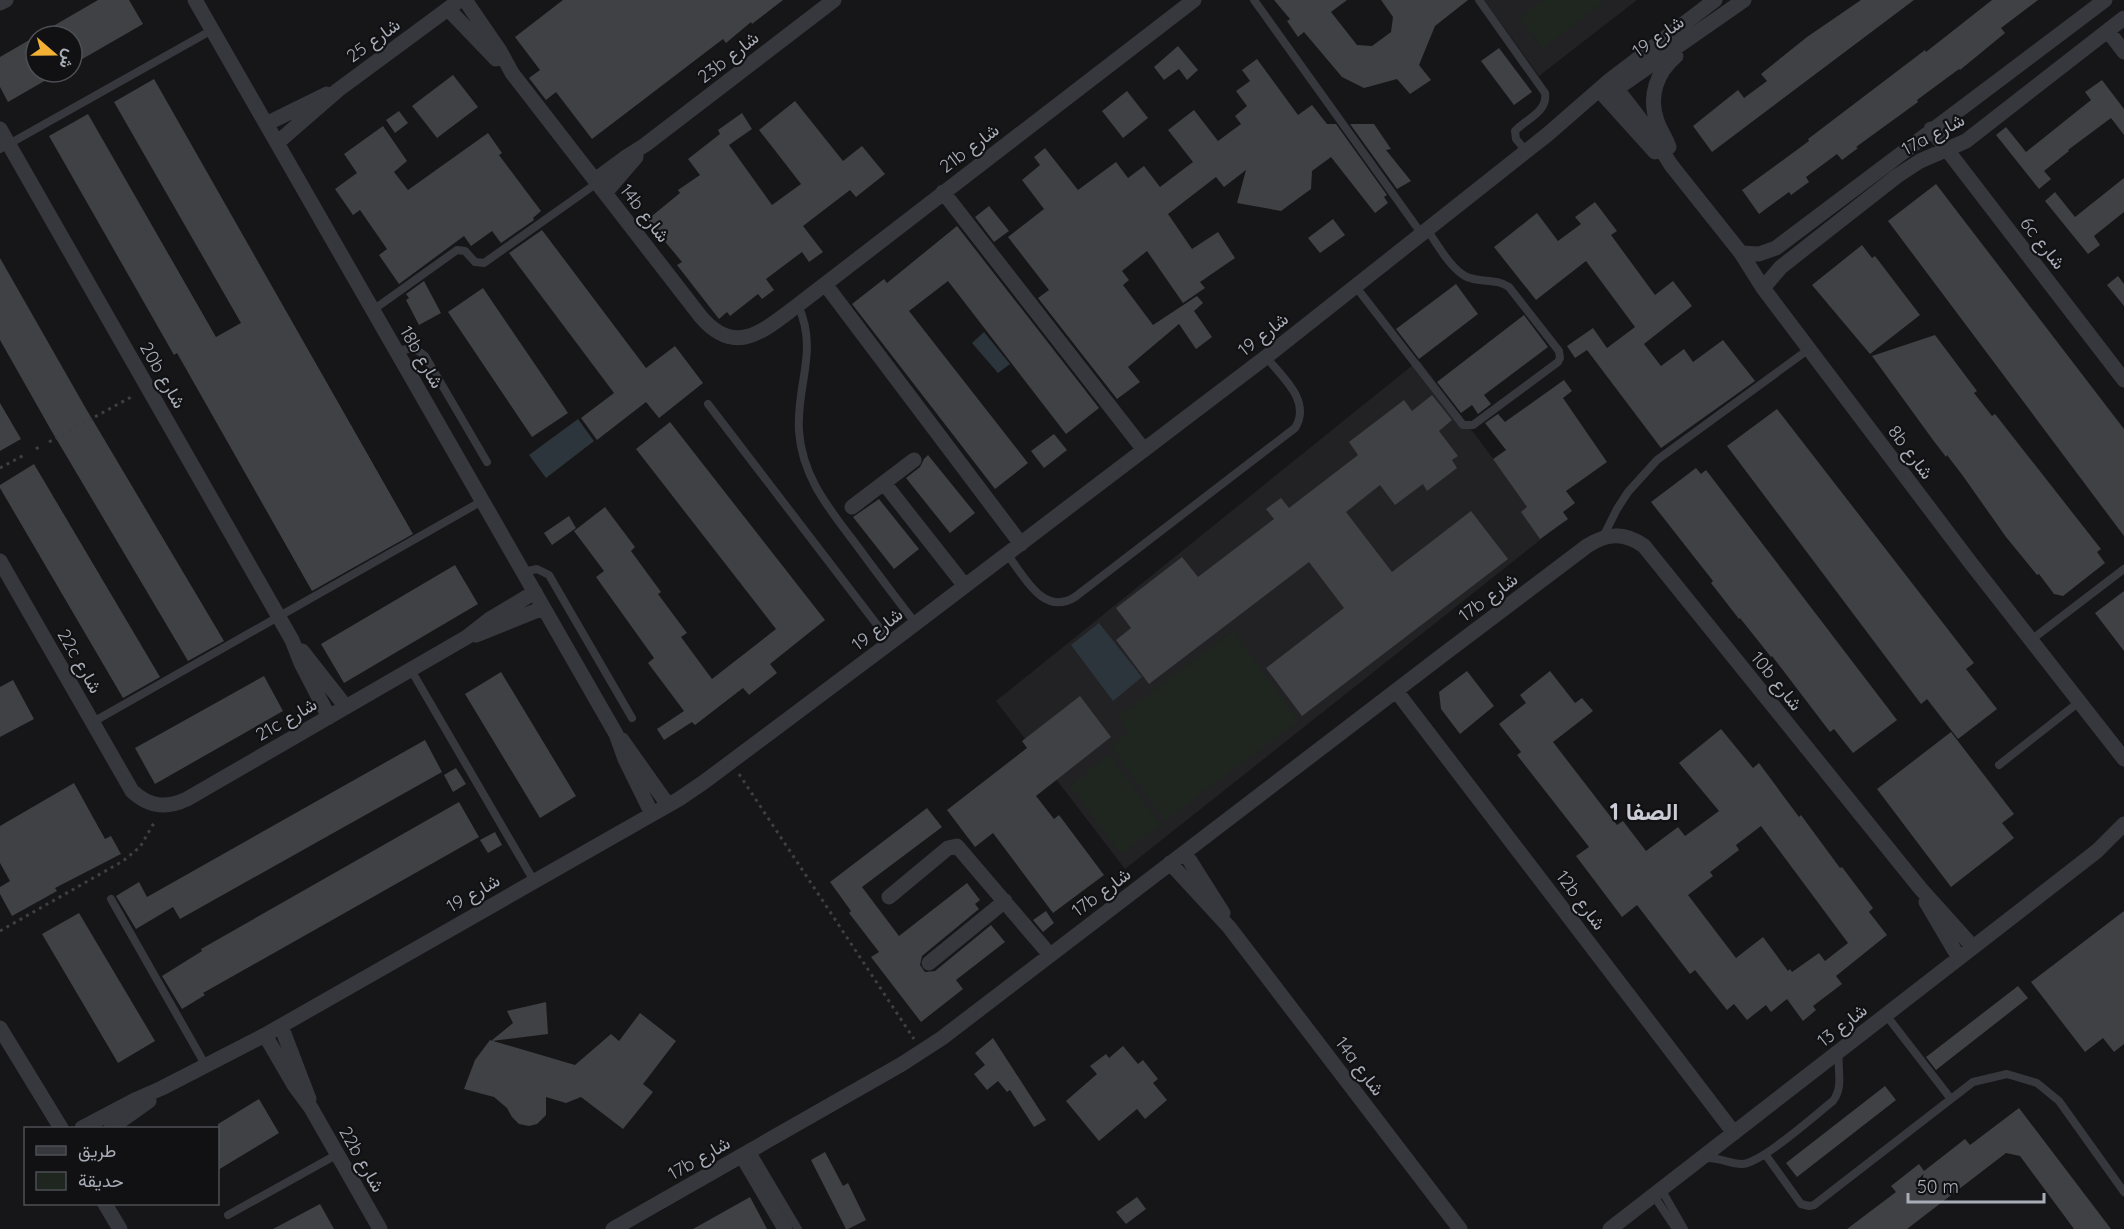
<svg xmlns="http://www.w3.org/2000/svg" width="2124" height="1229" font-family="Quicksand,Vazirmatn,sans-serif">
<rect width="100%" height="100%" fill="#161618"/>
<path fill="#222225" d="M 1484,0 L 1637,0 L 1539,76 Z
M 1419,360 L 1549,533 L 1125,869 L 996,701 Z"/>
<path fill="#1e261f" d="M 1542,0 L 1603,0 L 1604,1 L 1543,49 L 1519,18 Z
M 1233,631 L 1299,721 L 1165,821 L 1111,746 L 1129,732 L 1118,717 Z
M 1109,754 L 1161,825 L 1121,854 L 1070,786 Z"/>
<path fill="#2c353c" d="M 984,332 L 1010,364 L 998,373 L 972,343 Z
M 578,419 L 594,441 L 546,478 L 529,455 Z
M 1099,623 L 1142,677 L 1113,701 L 1071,645 Z"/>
<path fill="#404145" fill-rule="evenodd" d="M 98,0 L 129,0 L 143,24 L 72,65 L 72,36 L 36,36 L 36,72 L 60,72 L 8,102 L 0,87 L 0,57 Z
M 563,0 L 783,0 L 752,24 L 751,22 L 726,43 L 723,39 L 592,139 L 556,92 L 546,100 L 529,78 L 540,70 L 515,37 Z
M 1274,0 L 1347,0 L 1331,12 L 1357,45 L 1372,46 L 1391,32 L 1393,17 L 1381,0 L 1468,0 L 1435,26 L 1419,65 L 1431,80 L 1410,94 L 1397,79 L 1364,88 L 1342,77 L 1304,32 L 1298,37 L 1287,21 L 1290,19 Z
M 1861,0 L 1914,0 L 1712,152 L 1693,126 L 1738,90 L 1744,98 L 1767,81 L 1761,74 L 1807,37 Z
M 1992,0 L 2038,0 L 2001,28 L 2005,33 L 1960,70 L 1959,69 L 1917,100 L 1918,102 L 1856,147 L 1858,148 L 1842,160 L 1837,154 L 1806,177 L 1809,182 L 1791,195 L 1789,192 L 1759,214 L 1742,190 L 1809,141 L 1808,139 L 1925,50 L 1926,52 Z
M 1178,46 L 1198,70 L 1187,80 L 1179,69 L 1164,80 L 1154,67 Z
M 1499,48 L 1532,92 L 1514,105 L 1481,61 Z
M 1257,59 L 1298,115 L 1312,105 L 1327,124 L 1336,124 L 1387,195 L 1384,197 L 1388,203 L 1375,213 L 1331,157 L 1312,171 L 1311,189 L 1281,211 L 1237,203 L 1246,170 L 1224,187 L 1216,177 L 1168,214 L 1192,249 L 1218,232 L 1235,258 L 1200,282 L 1205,288 L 1183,303 L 1147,251 L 1122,271 L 1129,280 L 1123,285 L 1153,325 L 1197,296 L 1203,303 L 1194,311 L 1212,337 L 1196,349 L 1179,324 L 1128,367 L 1140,382 L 1117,399 L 1038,298 L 1049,290 L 1008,237 L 1044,209 L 1022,180 L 1040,165 L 1034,157 L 1045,148 L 1078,190 L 1116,162 L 1128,178 L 1144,166 L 1160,187 L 1193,162 L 1168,130 L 1194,110 L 1218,141 L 1241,124 L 1235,116 L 1247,106 L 1236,91 L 1250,81 L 1242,70 Z
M 453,75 L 478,107 L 437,138 L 412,106 Z
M 154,79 L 413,534 L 312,591 L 177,353 L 174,355 L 49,136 L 88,114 L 216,337 L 241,323 L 114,102 Z
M 2102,80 L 2124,109 L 2124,135 L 2111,118 L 2068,150 L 2069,151 L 2044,171 L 2051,179 L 2039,189 L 1996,135 L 2006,127 L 2026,152 L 2091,100 L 2085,92 Z
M 1127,91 L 1148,118 L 1123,138 L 1102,111 Z
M 795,101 L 843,161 L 862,146 L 885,174 L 856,197 L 850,190 L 803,226 L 823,252 L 809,262 L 802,252 L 766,279 L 774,290 L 762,299 L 758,294 L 730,316 L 727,312 L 719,319 L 677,265 L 682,262 L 647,220 L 680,193 L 678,190 L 700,175 L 688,159 L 720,134 L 718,130 L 742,113 L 752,129 L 729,145 L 772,205 L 801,184 L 759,130 Z
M 399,111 L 408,123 L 395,133 L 386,120 Z
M 1350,124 L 1374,124 L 1391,149 L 1386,150 L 1411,181 L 1397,189 Z
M 383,126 L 407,161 L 394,172 L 408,190 L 488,133 L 502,153 L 499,155 L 541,211 L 533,218 L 534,220 L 501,243 L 492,231 L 471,246 L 464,236 L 399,284 L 379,255 L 387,249 L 360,210 L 353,215 L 335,189 L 357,173 L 344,154 Z
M 2124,178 L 2124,212 L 2094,236 L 2100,245 L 2088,254 L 2045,201 L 2055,192 L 2075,217 Z
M 1936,184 L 2124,429 L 2124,536 L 1888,221 Z
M 1595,202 L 1617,231 L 1611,235 L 1655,295 L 1673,281 L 1692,306 L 1644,344 L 1661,366 L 1684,349 L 1693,362 L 1723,340 L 1755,381 L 1661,448 L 1587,350 L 1575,358 L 1567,346 L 1593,328 L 1607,348 L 1635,327 L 1586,261 L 1536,300 L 1494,247 L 1537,213 L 1558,241 L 1581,224 L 1575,217 Z
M 989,206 L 1009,231 L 994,242 L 975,217 Z
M 1333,219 L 1345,235 L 1320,253 L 1308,238 Z
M 957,226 L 1099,408 L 1066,434 L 948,281 L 909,311 L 1028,463 L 995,489 L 852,304 L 884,279 L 887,283 Z
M 542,230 L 646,368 L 675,346 L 703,383 L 659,418 L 646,402 L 597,440 L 581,418 L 614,393 L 509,253 Z
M 1862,245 L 1872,258 L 1875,256 L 1920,315 L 1870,354 L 1812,285 Z
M 0,258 L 85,407 L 224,641 L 188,661 L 51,430 L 0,340 Z
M 2118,276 L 2124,284 L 2124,306 L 2107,285 Z
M 424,281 L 441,313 L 419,325 L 406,300 L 409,298 L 406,294 Z
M 1456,284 L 1478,314 L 1419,359 L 1396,329 Z
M 483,288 L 568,413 L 532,437 L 448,312 Z
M 1524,315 L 1548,347 L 1484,395 L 1491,404 L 1478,414 L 1472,405 L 1461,413 L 1437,382 Z
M 1935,335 L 1977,391 L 1974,393 L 1992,416 L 1995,414 L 2101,549 L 2097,552 L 2105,563 L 2063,596 L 2054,594 L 2039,574 L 2037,575 L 2006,537 L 1963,476 L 1947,455 L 1946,457 L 1933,440 L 1872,356 Z
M 1564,380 L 1572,391 L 1563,398 L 1607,462 L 1566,491 L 1575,503 L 1563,512 L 1568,519 L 1540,539 L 1521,512 L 1527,507 L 1493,459 L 1506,450 L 1485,423 L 1498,414 L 1505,422 Z
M 1432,395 L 1452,420 L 1439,431 L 1458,456 L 1452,460 L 1457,468 L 1427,491 L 1423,484 L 1395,505 L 1380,485 L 1346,512 L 1392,572 L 1471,511 L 1508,559 L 1302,716 L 1266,668 L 1344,608 L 1309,562 L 1149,684 L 1116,640 L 1131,628 L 1116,608 L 1182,557 L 1198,577 L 1274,519 L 1266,509 L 1281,498 L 1289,508 L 1358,455 L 1349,442 L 1404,400 L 1412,411 Z
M 0,403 L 21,439 L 0,451 Z
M 1777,409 L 1974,663 L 1966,669 L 1997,709 L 1958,739 L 1927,699 L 1921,704 L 1727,446 Z
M 670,422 L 825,620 L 770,664 L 777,673 L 749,695 L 743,688 L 695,725 L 692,722 L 664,740 L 657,729 L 684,711 L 648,663 L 654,658 L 596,577 L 604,571 L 574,531 L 605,507 L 635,547 L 631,551 L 661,592 L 658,594 L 687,633 L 681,637 L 712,679 L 776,629 L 636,449 Z
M 1054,434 L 1067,450 L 1044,468 L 1031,451 Z
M 928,455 L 975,513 L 950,533 L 906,478 L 920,467 L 924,459 Z
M 34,464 L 160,677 L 123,698 L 0,488 L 0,485 Z
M 1696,468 L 1701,474 L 1706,470 L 1897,720 L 1853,753 L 1834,729 L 1830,732 L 1772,656 L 1771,657 L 1740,618 L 1739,619 L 1711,583 L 1713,581 L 1651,502 Z
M 879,499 L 919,549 L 894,569 L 853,517 Z
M 569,516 L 576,528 L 552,545 L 544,533 Z
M 455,565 L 478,604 L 344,683 L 321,644 Z
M 2124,591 L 2124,651 L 2095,613 Z
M 1467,671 L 1494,706 L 1460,734 L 1441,709 L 1439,692 Z
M 1550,671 L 1575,703 L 1582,698 L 1593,711 L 1553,742 L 1617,825 L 1623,821 L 1646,851 L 1678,827 L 1685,836 L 1719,811 L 1679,763 L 1721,729 L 1753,768 L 1759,763 L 1799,817 L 1801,815 L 1840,868 L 1842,867 L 1873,908 L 1869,912 L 1887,935 L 1836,976 L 1842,984 L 1813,1006 L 1816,1010 L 1803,1021 L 1787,999 L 1771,1012 L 1766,1005 L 1747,1020 L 1734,1004 L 1727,1010 L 1695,970 L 1690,974 L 1637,905 L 1622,917 L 1576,856 L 1589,847 L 1517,755 L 1521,752 L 1499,724 L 1526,703 L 1520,695 ZM 1761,826 L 1848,943 L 1825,961 L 1819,953 L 1792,972 L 1790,969 L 1788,971 L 1763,937 L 1736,958 L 1688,895 L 1713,876 L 1710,872 L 1739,850 L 1736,845 Z
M 501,672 L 576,796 L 540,818 L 465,694 Z
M 264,676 L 283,711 L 155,784 L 135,748 Z
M 13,680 L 34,719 L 0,737 L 0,687 Z
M 1080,696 L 1111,737 L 1036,796 L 1054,819 L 1059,815 L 1104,875 L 1053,913 L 993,833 L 975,847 L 947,810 L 1027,748 L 1022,741 Z
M 1951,732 L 2014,814 L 2002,823 L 2014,838 L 1951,887 L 1877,789 Z
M 425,740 L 442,772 L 180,919 L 173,907 L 136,929 L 116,896 L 139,882 L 147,897 Z
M 456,768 L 466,784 L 453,792 L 444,775 Z
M 74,783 L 105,839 L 111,836 L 121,854 L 55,888 L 57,891 L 12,916 L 0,894 L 0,887 L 10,881 L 0,863 L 0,826 Z
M 459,802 L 479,837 L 203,993 L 205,995 L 182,1009 L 162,976 L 202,951 L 201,949 Z
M 927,808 L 942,827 L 862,887 L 899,936 L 967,883 L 980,900 L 975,904 L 979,909 L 922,956 L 920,965 L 925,972 L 935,971 L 991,925 L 1005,942 L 956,980 L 963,989 L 921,1022 L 871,957 L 879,952 L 849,913 L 851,911 L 830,882 Z
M 495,832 L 502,845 L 488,853 L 480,840 Z
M 1046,911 L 1054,923 L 1043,932 L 1033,920 Z
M 2124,911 L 2124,1044 L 2114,1052 L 2103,1038 L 2085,1052 L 2031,982 Z
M 79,913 L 155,1041 L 118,1063 L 42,934 Z
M 2018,986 L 2028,998 L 1936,1070 L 1926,1057 Z
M 546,1002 L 548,1034 L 491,1041 L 513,1023 L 507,1011 Z
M 640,1013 L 676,1041 L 643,1084 L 653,1092 L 623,1129 L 581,1097 L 566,1103 L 546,1097 L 546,1115 L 537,1124 L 529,1126 L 519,1124 L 512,1117 L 507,1108 L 494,1097 L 464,1089 L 475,1060 L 490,1040 L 575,1065 L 611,1034 L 619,1041 Z
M 993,1038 L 1046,1120 L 1034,1127 L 1010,1090 L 1007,1092 L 998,1081 L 987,1090 L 974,1074 L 985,1065 L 975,1053 Z
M 1123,1046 L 1138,1064 L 1143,1060 L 1158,1079 L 1153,1083 L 1167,1100 L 1145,1119 L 1137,1109 L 1099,1141 L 1066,1101 L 1097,1074 L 1090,1066 L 1106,1054 L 1109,1058 Z
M 1885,1086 L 1896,1100 L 1797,1177 L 1786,1163 Z
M 259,1099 L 279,1133 L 218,1170 L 218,1124 Z
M 2019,1108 L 2111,1229 L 2074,1229 L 2020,1156 L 2006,1153 L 1907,1229 L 1847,1229 L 1896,1192 L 1891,1186 L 1919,1164 L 1924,1171 L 1965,1139 L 1970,1145 Z
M 825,1152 L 843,1186 L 848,1183 L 866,1220 L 848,1229 L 846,1229 L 811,1160 Z
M 750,1197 L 767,1229 L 693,1229 Z
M 1137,1197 L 1146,1209 L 1126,1224 L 1116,1212 Z
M 320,1204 L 334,1229 L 273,1229 Z"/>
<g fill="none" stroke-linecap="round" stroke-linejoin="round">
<path stroke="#3d3f44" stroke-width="3" stroke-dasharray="3 4.5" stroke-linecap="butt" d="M 49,442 L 133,396
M 36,449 L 39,447
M 0,468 L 26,454
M 739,774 L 914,1039
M 0,931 L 123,861 L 140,847 L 155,821"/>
<path stroke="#37383d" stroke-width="8" d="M 1254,0 L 1421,233
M 1479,0 L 1545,93 C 1548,112 1526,119 1515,131 L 1516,139 L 1526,151
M 0,149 L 212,30
M 1356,287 L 1463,425 L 1473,425 L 1558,362 L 1560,358 L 1559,351 L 1509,287 C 1496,278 1481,283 1467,277 C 1451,270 1436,242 1426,228
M 798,305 C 819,352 796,384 799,431 C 802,478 831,511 858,547 C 877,573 896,598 916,624
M 373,310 L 457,250 L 465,251 L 475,262 L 484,263 L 597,183
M 397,352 C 408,347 416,348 425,356 L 487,462
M 708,404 L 891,643
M 1603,537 L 1617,509 L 1628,492 L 1657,460 L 1809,349
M 1007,554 C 1024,576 1043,617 1075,597 L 1295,428 C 1312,401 1282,377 1266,357
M 523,572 L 537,569 L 549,575 L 632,718
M 2031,640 L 2124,569
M 411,670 L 534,881
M 93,722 L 482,501
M 1999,765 L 2079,702
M 111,899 L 206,1066
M 1886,1015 L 1951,1099
M 751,1150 L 798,1229
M 1765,1154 L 1801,1204 L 1809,1206 L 1814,1205 L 1973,1082 L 2007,1074 L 2037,1083 L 2059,1101 L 2124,1192
M 1706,1158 C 1719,1157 1729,1164 1742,1164 C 1762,1163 1815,1115 1833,1101 C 1844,1086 1837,1071 1839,1054
M 1661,1189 L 1684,1229
M 1654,1196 L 1676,1229
M 228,1215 L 336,1155"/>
<path stroke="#37383d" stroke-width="15" d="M 195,0 L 616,734 L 625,759 L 652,814
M 465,0 L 500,51 L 512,73 L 701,317 C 736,358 764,330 798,305 L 1194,0
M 0,3 L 6,0
M 448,9 L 496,59
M 2108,31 L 2124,52
M 1610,80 L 1651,133 L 1671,165 L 1741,253 L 1763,288 L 1809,349 L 1970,562 L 2124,759
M 1599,90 L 1655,152
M 1609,94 L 1744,0
M 266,124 L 327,94
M 0,129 L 292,640 L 301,663 L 329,717
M 1931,129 L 2124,380
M 277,143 L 338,90 L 460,0
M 1669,147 C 1666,138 1660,130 1657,121 C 1648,96 1657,72 1676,56
M 595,180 L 626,157 L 645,145 L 834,0
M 943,192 L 1144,450
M 605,193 L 636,157
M 1741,253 L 1759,254 L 1776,248 L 2105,0
M 825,284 L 1021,544
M 1763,288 L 1781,267 L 1897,176 L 1920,161 L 1966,141 L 2124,18
M 884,483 L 965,586
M 852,507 L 914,460
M 0,561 L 132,791 C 149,807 166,809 187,799 L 467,637 L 490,619 L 535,592
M 476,635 L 543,608
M 302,651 L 346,707
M 1397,692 L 1734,1133
M 622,740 L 668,805
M 1185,853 L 1223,913
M 1170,863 L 1229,927 L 1460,1229
M 889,897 L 948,848 L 957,846 L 1050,955
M 1926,902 L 1959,958
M 929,963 L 1005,901
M 281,1026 L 309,1099
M 0,1028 L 61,1128
M 265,1035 L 294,1085 L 311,1108 L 380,1229
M 82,1128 L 137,1099 L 162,1088 L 265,1035 L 679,799 L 704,782 L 903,633 L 1266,357 L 1548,134 L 1610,80 L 1715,0
M 111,1128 L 149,1101
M 742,1156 L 785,1229
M 105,1204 L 120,1229
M 613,1229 L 902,1064 L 942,1038 L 1444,654 L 1587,546 C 1607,533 1624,532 1644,546 L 1920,888 L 1973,947
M 1610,1229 L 2097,851 L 2124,824"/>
</g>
<g text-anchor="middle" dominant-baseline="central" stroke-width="4.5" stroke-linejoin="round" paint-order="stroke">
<g font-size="18" fill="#a8adb8" stroke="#111113">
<text transform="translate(1658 36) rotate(-35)">شارع 19</text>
<text transform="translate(373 40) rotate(-36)">شارع 25</text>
<text transform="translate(728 57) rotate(-38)">23b شارع</text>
<text transform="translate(1933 134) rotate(-28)">17a شارع</text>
<text transform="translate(969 148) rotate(-37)">21b شارع</text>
<text transform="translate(645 213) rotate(52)">14b شارع</text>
<text transform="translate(2043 243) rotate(52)">6c شارع</text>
<text transform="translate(1263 334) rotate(-38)">شارع 19</text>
<text transform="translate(422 357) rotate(60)">18b شارع</text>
<text transform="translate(163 375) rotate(60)">20b شارع</text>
<text transform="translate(1911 452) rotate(53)">8b شارع</text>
<text transform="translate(1488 597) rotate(-37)">17b شارع</text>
<text transform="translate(877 629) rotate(-37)">شارع 19</text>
<text transform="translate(80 661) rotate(60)">22c شارع</text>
<text transform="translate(1777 681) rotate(51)">10b شارع</text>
<text transform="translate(286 719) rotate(-30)">21c شارع</text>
<text transform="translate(1101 892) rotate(-37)">17b شارع</text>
<text transform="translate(473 893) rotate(-30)">شارع 19</text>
<text transform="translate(1581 900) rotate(53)">12b شارع</text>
<text transform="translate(1842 1025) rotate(-38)">شارع 13</text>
<text transform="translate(1360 1066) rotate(53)">14a شارع</text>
<text transform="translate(699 1158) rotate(-30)">17b شارع</text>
<text transform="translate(362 1159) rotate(60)">22b شارع</text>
</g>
<g font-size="24" font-weight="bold" fill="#c9ccd4" stroke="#111113">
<text x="1644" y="811">الصفا 1</text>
</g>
</g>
<rect x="24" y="1127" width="195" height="78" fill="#111113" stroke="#4d4f55" stroke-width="1.5"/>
<rect x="36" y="1146" width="30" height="9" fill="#37383d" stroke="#4d4f55" stroke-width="1.5"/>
<text x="78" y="1157" font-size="18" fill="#a8adb8">طريق</text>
<rect x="36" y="1172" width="30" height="18" fill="#1e261f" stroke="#4d4f55" stroke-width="1.5"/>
<text x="78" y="1187" font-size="18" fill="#a8adb8">حديقة</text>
<g transform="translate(54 54) rotate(110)"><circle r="28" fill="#111113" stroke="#4d4f55" stroke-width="1.5"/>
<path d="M0-4.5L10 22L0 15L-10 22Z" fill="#f2b134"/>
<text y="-9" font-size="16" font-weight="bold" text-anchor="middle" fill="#a8adb8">ش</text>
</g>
<path d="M1908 1193v9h136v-9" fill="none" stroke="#a8adb8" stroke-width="3"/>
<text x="1917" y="1193" font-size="18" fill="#a8adb8" stroke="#111113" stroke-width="4.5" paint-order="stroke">50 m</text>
</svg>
